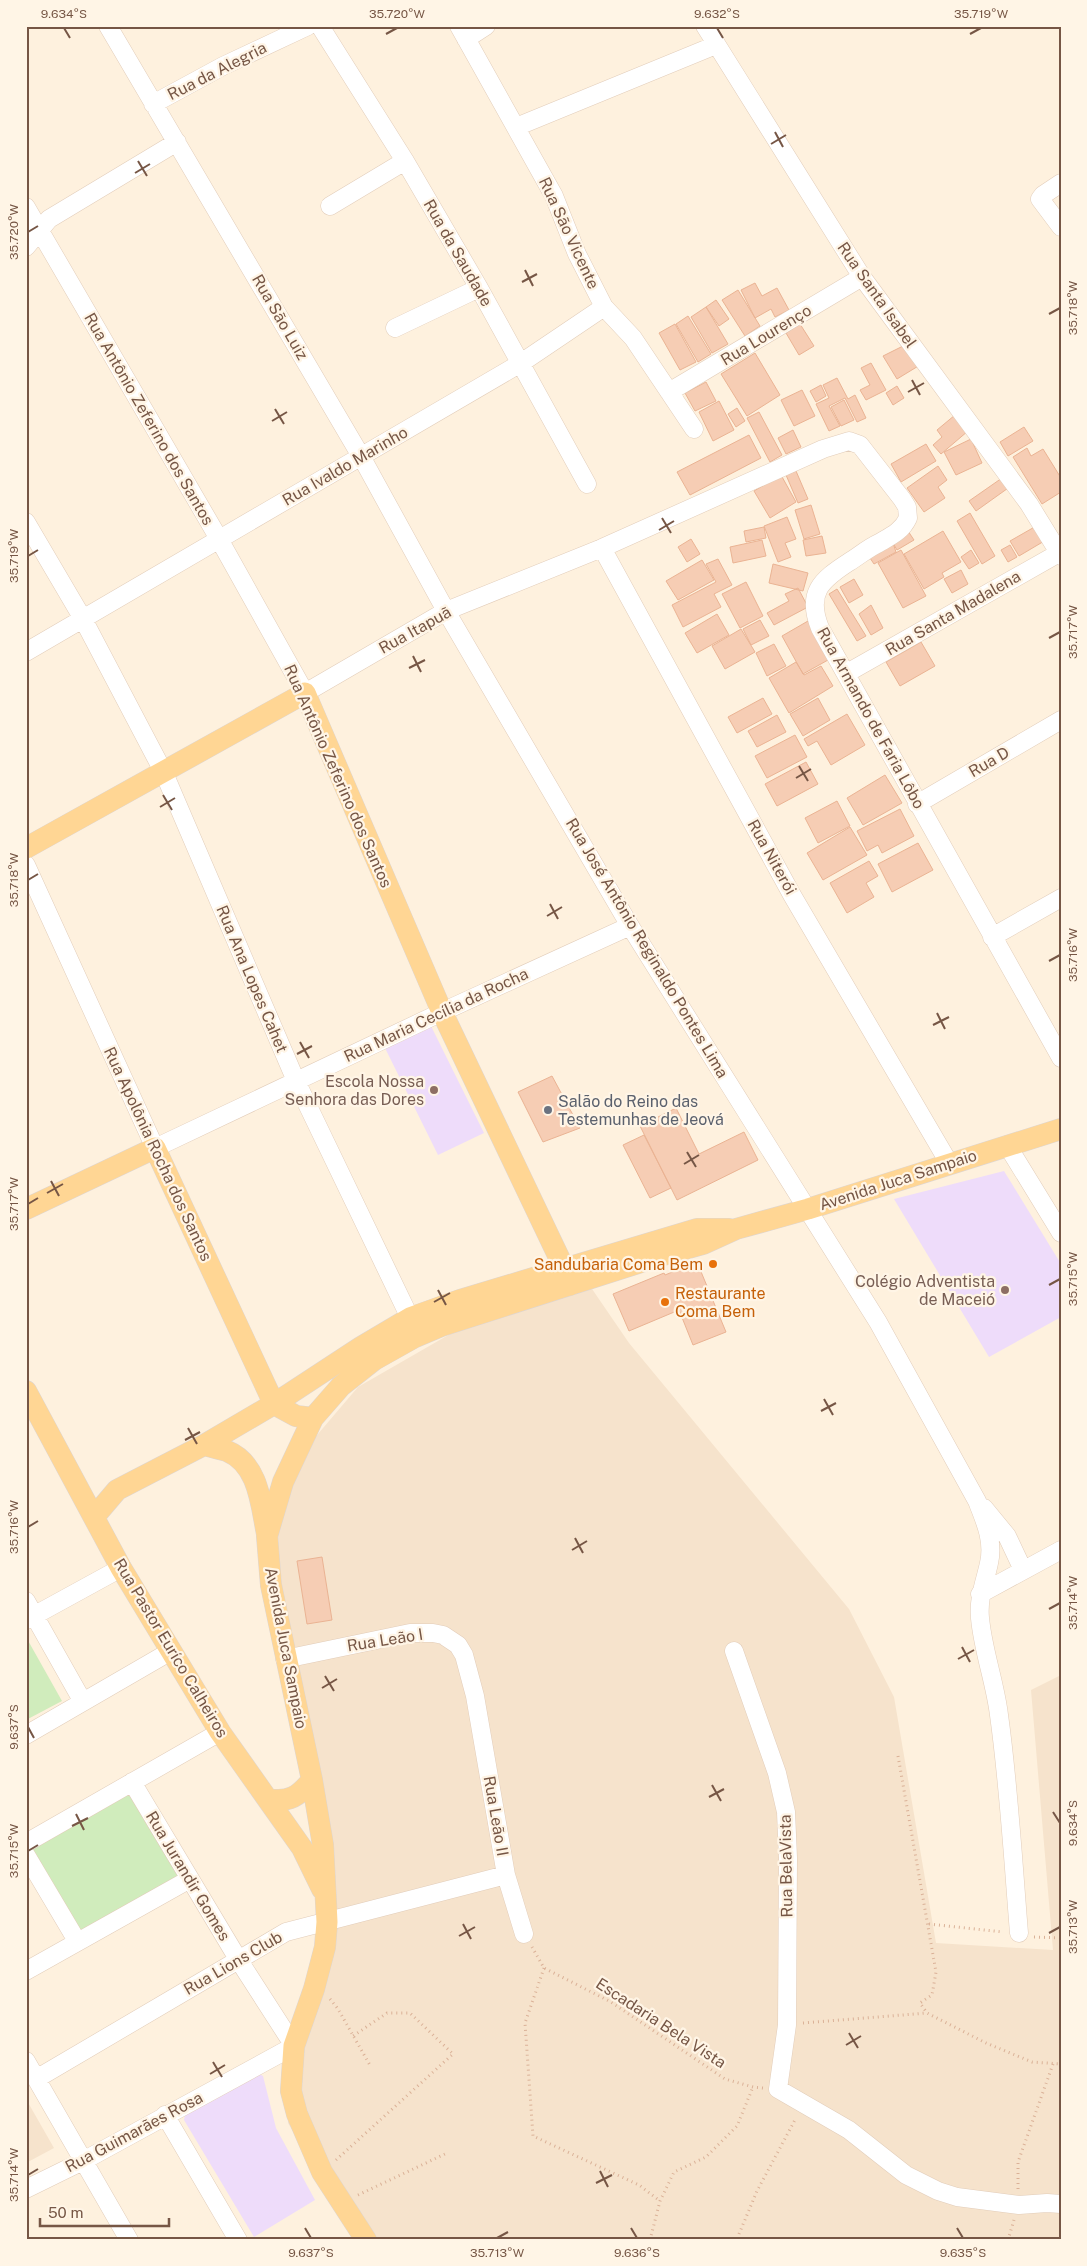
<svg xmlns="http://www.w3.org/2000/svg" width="1087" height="2266" font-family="'Public Sans',sans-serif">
<rect width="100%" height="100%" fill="#fef1de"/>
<path fill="#f6e3cc" d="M 590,1286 L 629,1343 L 849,1609 L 894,1697 L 936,1943 L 1053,1950 L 1031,1690 L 1061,1675 L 1061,2240 L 363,2240 L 346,2222 L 288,2123 L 288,2063 L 322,1932 L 321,1854 L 287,1635 L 275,1516 L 306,1448 L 358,1387 L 471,1322 Z
M 26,2099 L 54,2148 L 26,2163 Z"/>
<path fill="#eedcfa" d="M 431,1026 L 484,1133 L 438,1155 L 385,1048 Z
M 1004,1171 L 1061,1264 L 1061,1317 L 989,1357 L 894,1199 Z
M 255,2072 L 263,2076 L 276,2128 L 315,2200 L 254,2237 L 184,2120 L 186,2111 Z"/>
<path fill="#d0ecbc" d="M 26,1637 L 62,1701 L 26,1720 Z
M 133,1792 L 181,1877 L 76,1935 L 28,1850 Z"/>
<path fill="#f6cdb4" stroke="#eab393" d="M 755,283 L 762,296 L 777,288 L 789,310 L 775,317 L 771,309 L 755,318 L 741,290 Z
M 738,290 L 760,326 L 745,336 L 722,300 Z
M 716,300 L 729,319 L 719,326 L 706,307 Z
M 706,307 L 728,344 L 712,353 L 691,317 Z
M 688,316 L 711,354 L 698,362 L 676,324 Z
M 675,324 L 696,362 L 680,370 L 659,333 Z
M 800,324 L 814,346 L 799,355 L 786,333 Z
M 905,345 L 920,365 L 897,379 L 883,356 Z
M 755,353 L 780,395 L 747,416 L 721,374 Z
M 871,363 L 886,390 L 866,400 L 860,390 L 870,385 L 861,368 Z
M 837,378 L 848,399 L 855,395 L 866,418 L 857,422 L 845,398 L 829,406 L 840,426 L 829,431 L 816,404 L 829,398 L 823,385 Z
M 706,382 L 716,401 L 695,411 L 685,393 Z
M 821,385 L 826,396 L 816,402 L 810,391 Z
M 897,386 L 904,398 L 893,405 L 886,393 Z
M 802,390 L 815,416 L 794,426 L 781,400 Z
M 844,400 L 854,420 L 841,426 L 831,407 Z
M 719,401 L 734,430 L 713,441 L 699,412 Z
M 737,408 L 745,421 L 736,427 L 728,414 Z
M 759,412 L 782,455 L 770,462 L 747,418 Z
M 955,415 L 968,431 L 941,454 L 933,445 L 942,437 L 937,430 Z
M 1024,427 L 1033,441 L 1008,456 L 1000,442 Z
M 793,430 L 801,447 L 786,454 L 778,438 Z
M 749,435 L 761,458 L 690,495 L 677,472 Z
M 971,439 L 982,463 L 956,475 L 944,452 Z
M 926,444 L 936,461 L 901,482 L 891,464 Z
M 1027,448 L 1031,456 L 1043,449 L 1061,478 L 1061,492 L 1042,504 L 1013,457 Z
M 938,466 L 947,480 L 938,487 L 945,498 L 924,512 L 907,488 Z
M 796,471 L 808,499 L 798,503 L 786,475 Z
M 781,475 L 796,502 L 770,518 L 754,491 Z
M 1002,478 L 1011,486 L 976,511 L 969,501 Z
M 811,505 L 820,534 L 804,539 L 795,510 Z
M 970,513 L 995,556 L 982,564 L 957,521 Z
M 787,517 L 796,539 L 785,543 L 791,557 L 778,562 L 764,526 Z
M 1038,525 L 1046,540 L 1019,556 L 1010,541 Z
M 764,527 L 766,538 L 746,542 L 744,531 Z
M 906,528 L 914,540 L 897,550 L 890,538 Z
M 943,531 L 961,562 L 942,573 L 944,577 L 924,589 L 904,554 Z
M 822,536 L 826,553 L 806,556 L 803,540 Z
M 691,539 L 700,554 L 687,562 L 678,547 Z
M 762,540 L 766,556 L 733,563 L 730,547 Z
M 892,540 L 896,552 L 874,564 L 868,555 Z
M 1010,545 L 1017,557 L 1008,562 L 1001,550 Z
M 901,550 L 926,596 L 903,608 L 878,563 Z
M 971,550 L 979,563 L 969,569 L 961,557 Z
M 718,559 L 732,585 L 714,594 L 721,607 L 683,627 L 672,605 L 716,582 L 706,564 Z
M 702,560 L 714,580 L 678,600 L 666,581 Z
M 773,564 L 808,573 L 803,591 L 769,583 Z
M 961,570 L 968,584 L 952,593 L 944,579 Z
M 854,579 L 863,595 L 849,603 L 840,587 Z
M 746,582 L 763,616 L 740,628 L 722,594 Z
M 798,588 L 808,607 L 774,625 L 767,613 L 789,601 L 785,594 Z
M 837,589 L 866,636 L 857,641 L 829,594 Z
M 871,605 L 883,628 L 871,635 L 859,614 Z
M 717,614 L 729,635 L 697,653 L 685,633 Z
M 760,620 L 769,636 L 751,645 L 743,629 Z
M 808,621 L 828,660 L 803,674 L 782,636 Z
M 741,629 L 755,652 L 725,669 L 712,646 Z
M 921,642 L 935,666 L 900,686 L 886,662 Z
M 774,644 L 786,666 L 767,676 L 756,653 Z
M 796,662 L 804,675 L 821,666 L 833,686 L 789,713 L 769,678 Z
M 763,698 L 772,714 L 737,733 L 728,717 Z
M 818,698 L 830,720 L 803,736 L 790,714 Z
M 847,714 L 865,745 L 831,765 L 817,741 L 808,746 L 804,739 Z
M 777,715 L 786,732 L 757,747 L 748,731 Z
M 795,735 L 807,757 L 767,778 L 755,756 Z
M 806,762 L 818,784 L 777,806 L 765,784 Z
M 885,775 L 902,803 L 863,825 L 847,798 Z
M 837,801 L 850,826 L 818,843 L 805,818 Z
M 900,809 L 914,836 L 882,853 L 878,845 L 867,851 L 857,831 Z
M 850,827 L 867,855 L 823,880 L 807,853 Z
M 918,843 L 933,870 L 892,892 L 878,864 Z
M 869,861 L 878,876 L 866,883 L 874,897 L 847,913 L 830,883 Z
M 552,1076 L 580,1128 L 543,1142 L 518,1092 Z
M 676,1108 L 699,1154 L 744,1132 L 758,1160 L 677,1200 L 640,1126 Z
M 644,1135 L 671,1188 L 650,1198 L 623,1145 Z
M 697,1262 L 726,1332 L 693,1345 L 679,1310 L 629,1331 L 613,1294 L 664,1273 L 665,1275 Z
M 322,1557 L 332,1620 L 307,1624 L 297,1561 Z"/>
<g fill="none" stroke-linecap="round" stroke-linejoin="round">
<g stroke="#e2cdba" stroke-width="19">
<path id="minor" d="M 108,26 L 362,458 L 446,611 L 630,926 L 878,1322 L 977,1501 C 985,1521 994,1541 989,1563 C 985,1582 978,1598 980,1618 C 983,1651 995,1682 999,1715 C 1009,1787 1013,1860 1019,1933
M 320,26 L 405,161 L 479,288 L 587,484
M 459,26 L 554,196 L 577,254 L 604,307 L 633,338 L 694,429
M 705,26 L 862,277 L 1029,504 L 1061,556
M 466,39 L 486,26
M 153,104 L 223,66 L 308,26
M 516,127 L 716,45
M 1061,183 L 1043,195 L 1040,199 L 1061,227
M 330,206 L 405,161
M 26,207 L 219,539 L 305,693 L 446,611 L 602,548 L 823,449 L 849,441 L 860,445 L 902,499 L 907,507 L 908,518 C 902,531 891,536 879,543 C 868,548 859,556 849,562 C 821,580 806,593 820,628 L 1061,1058
M 26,247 L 49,219 L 177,142
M 395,328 L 479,288
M 669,392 L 862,277
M 26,522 L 83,619 L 164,773 L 296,1081 L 410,1318
M 602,548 L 792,895 L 949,1163
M 26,652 L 521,363 L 604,307
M 847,673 L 1059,553
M 917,804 L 1061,720
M 26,865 L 155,1148 L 442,1012 L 630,926
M 992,937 L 1061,898
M 1007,1145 L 1061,1233
M 984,1508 L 1007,1536 L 1023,1570
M 980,1594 L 1061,1550
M 26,1601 L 83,1702
M 26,1620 L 121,1568
M 734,1651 L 777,1773 L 786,1812 L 788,1858 L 787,2025 L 778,2089 L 849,2130 L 906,2175 L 938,2191 L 957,2197 L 1019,2205 L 1047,2203 L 1061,2204
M 285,1659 L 410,1633 L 433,1633 L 443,1635 L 458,1645 L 464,1655 L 475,1696 L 506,1875 L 524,1934
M 26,1735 L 171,1651
M 26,1843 L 220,1732
M 26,1855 L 77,1941
M 26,1971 L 190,1879
M 26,2061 L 129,2240
M 36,2079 L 286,1932 L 506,1875
M 165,2115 L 238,2240
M 26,2189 L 83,2161 L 294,2046 L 238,1959 L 132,1782"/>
</g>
<g stroke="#ded6d2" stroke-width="22">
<path id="major" d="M 26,848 L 305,693 L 442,1012 L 564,1268 L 570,1285
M 26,1209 L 155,1148 L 274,1404 L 296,1416 L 313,1418
M 26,1391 L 121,1568 L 220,1732 L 302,1848 L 322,1889
M 204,1445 C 212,1447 220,1449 227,1451 C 259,1464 261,1505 267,1534
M 94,1517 L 117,1490 L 204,1445 L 274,1404 L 361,1347 L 410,1318 L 460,1300 L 697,1229 L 729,1229
M 268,1799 C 289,1803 299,1796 312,1780
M 366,2240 L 322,2172 L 297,2114 L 291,2091 L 294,2046 L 314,1989 L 325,1947 L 327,1922 L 323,1845 L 312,1780 L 271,1585 L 267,1536 L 283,1482 L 313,1418 L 341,1386 L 374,1360 L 415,1337 L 441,1326 L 660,1256 L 703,1244 L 736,1229 L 808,1209 L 1061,1129"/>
</g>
<path stroke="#dab197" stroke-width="3" stroke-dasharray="1 4" stroke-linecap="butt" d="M 898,1756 L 936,1972 L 932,1995 L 920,2003 L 927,2013 L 986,2043 L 1032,2062 L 1061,2064
M 929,1924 L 1003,1932
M 1034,1937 L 1061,1938
M 532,1947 L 544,1968 L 611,2002 L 725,2079 L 753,2087 L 763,2088
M 544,1968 L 525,2023 L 533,2136 L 639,2185 L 660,2201
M 330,1999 L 338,2009 L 371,2067
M 803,2023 L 927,2013
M 336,2160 L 453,2054 L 410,2013 L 387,2013 L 353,2036
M 1018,2189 L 1018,2162 L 1053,2064
M 358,2195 L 445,2154
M 739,2234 L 757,2191 L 796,2118
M 650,2240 L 660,2201 L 674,2172 L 706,2157 L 737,2126 L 753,2087
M 1008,2240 L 1014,2220"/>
<use href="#minor" stroke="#fff" stroke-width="18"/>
<use href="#major" stroke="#ffd694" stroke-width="21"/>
</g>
<path fill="none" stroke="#765645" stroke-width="2" d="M 64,28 L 70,38M 717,28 L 723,38M 386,34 L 397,28M 970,34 L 981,28M 775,132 L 783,147M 771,144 L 786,135M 138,161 L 147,176M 135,173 L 150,164M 28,232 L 38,226M 525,270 L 533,286M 522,282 L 537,274M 1049,314 L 1060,308M 912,380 L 920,395M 908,392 L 924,383M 275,409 L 284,424M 272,421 L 287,412M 662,518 L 671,533M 659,530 L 674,521M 28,556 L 38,550M 1049,638 L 1060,632M 413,656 L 421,672M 409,668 L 425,660M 799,766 L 808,781M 796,778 L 811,769M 163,795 L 172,810M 160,807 L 175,798M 28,880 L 38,874M 550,904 L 558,919M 547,916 L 562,907M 1049,961 L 1060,955M 937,1013 L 945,1029M 933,1025 L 949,1017M 300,1042 L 309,1058M 297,1054 L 312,1046M 687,1152 L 696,1167M 684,1164 L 699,1155M 51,1181 L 59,1196M 47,1193 L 63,1184M 28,1204 L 38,1198M 1049,1285 L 1060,1279M 438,1290 L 446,1305M 434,1302 L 450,1293M 824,1399 L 833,1415M 821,1411 L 836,1403M 188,1428 L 197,1444M 185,1440 L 200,1432M 28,1527 L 38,1521M 575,1538 L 583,1553M 572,1550 L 587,1541M 1049,1609 L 1060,1603M 962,1647 L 970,1662M 958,1659 L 974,1650M 325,1676 L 334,1691M 322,1688 L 337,1679M 28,1727 L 34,1738M 712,1785 L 721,1801M 709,1797 L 724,1789M 1053,1812 L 1060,1823M 76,1814 L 84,1830M 72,1826 L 88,1818M 28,1851 L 38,1845M 463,1924 L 471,1939M 1049,1933 L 1060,1927M 459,1936 L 475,1927M 849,2033 L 858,2048M 846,2045 L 861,2036M 213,2062 L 222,2077M 210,2074 L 225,2065M 600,2171 L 608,2187M 28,2175 L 38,2169M 596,2183 L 612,2175M 305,2228 L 311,2238M 631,2228 L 637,2238M 957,2228 L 963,2238M 497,2238 L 508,2232"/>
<g fill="#8d6e63" stroke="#fff5e6" stroke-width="2">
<circle cx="434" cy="1090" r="5"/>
<circle cx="1005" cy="1290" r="5"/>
</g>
<circle fill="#6b7280" stroke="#fff5e6" stroke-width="2" cx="548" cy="1110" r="5"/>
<g fill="#e8710a" stroke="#fff5e6" stroke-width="2">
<circle cx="713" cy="1264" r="5"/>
<circle cx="665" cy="1302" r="5"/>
</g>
<g text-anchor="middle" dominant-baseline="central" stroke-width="4.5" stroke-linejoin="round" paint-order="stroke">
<g font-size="16" fill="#765645" stroke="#fff5e6">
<text transform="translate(217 71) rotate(-27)">Rua da Alegria</text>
<text transform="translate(569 233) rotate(65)">Rua São Vicente</text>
<text transform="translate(458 253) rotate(60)">Rua da Saudade</text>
<text transform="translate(877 295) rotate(55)">Rua Santa Isabel</text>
<text transform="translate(280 317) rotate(60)">Rua São Luiz</text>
<text transform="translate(766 335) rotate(-31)">Rua Lourenço</text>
<text transform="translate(149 419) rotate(60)">Rua Antônio Zeferino dos Santos</text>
<text transform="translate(345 466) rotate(-30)">Rua Ivaldo Marinho</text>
<text transform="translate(953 613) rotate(-30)">Rua Santa Madalena</text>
<text transform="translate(415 630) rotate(-29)">Rua Itapuã</text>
<text transform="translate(871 718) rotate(61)">Rua Armando de Faria Lôbo</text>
<text transform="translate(989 762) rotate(-30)">Rua D</text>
<text transform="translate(338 776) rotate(66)">Rua Antônio Zeferino dos Santos</text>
<text transform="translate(772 857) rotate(61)">Rua Niterói</text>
<text transform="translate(647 948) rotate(59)">Rua José Antônio Reginaldo Pontes Lima</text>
<text transform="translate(252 979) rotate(67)">Rua Ana Lopes Cahet</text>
<text transform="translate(436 1015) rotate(-25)">Rua Maria Cecília da Rocha</text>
<text transform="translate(158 1154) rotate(65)">Rua Apolônia Rocha dos Santos</text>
<text transform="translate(898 1180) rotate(-18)">Avenida Juca Sampaio</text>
<text transform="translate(385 1640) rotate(-9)">Rua Leão I</text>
<text transform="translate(171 1648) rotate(59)">Rua Pastor Euríco Calheiros</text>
<text transform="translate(286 1648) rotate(79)">Avenida Juca Sampaio</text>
<text transform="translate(496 1816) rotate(80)">Rua Leão II</text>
<text transform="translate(786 1866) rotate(-91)">Rua BelaVista</text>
<text transform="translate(188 1876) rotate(59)">Rua Jurandir Gomes</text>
<text transform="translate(233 1963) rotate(-30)">Rua Lions Club</text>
<text transform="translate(661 2023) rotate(33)">Escadaria Bela Vista</text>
<text transform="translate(134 2132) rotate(-28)">Rua Guimarães Rosa</text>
</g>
<g font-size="16" fill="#785e54" stroke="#fff5e6" text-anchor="end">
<text x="424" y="1081">Escola Nossa<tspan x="424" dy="18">Senhora das Dores</tspan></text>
<text x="995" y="1281">Colégio Adventista<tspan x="995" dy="18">de Maceió</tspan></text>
</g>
<g font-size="16" fill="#5b616d" stroke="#fff5e6" text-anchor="start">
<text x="558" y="1101">Salão do Reino das<tspan x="558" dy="18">Testemunhas de Jeová</tspan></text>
</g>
<g font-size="16" fill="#c56008" stroke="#fff5e6" text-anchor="end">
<text x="703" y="1264">Sandubaria Coma Bem</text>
<text x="675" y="1293" text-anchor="start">Restaurante<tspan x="675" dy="18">Coma Bem</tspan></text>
</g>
</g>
<rect width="1087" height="2266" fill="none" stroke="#fff5e6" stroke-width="55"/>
<path d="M40 2218v8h129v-8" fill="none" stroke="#765645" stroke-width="2.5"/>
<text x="48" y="2218" font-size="15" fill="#765645" stroke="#fff5e6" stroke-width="4" paint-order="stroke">50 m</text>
<rect x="28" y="28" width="1032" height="2210" fill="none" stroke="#765645" stroke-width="2"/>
<g font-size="12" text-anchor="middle" fill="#765645">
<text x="64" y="18">9.634°S</text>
<text x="397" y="18">35.720°W</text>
<text x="717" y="18">9.632°S</text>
<text x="981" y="18">35.719°W</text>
<text transform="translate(14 232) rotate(-90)" y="4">35.720°W</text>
<text transform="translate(1073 308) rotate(-90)" y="4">35.718°W</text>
<text transform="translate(14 556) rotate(-90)" y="4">35.719°W</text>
<text transform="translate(1073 632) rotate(-90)" y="4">35.717°W</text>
<text transform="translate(14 880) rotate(-90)" y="4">35.718°W</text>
<text transform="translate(1073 955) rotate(-90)" y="4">35.716°W</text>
<text transform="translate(14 1204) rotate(-90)" y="4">35.717°W</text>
<text transform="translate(1073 1279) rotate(-90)" y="4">35.715°W</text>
<text transform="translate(14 1527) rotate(-90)" y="4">35.716°W</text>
<text transform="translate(1073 1603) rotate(-90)" y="4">35.714°W</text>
<text transform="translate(14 1727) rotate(-90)" y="4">9.637°S</text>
<text transform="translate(1073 1823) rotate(-90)" y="4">9.634°S</text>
<text transform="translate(14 1851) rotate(-90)" y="4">35.715°W</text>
<text transform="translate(1073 1927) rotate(-90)" y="4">35.713°W</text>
<text transform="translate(14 2175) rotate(-90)" y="4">35.714°W</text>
<text x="311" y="2257">9.637°S</text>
<text x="497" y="2257">35.713°W</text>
<text x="637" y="2257">9.636°S</text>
<text x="963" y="2257">9.635°S</text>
</g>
</svg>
